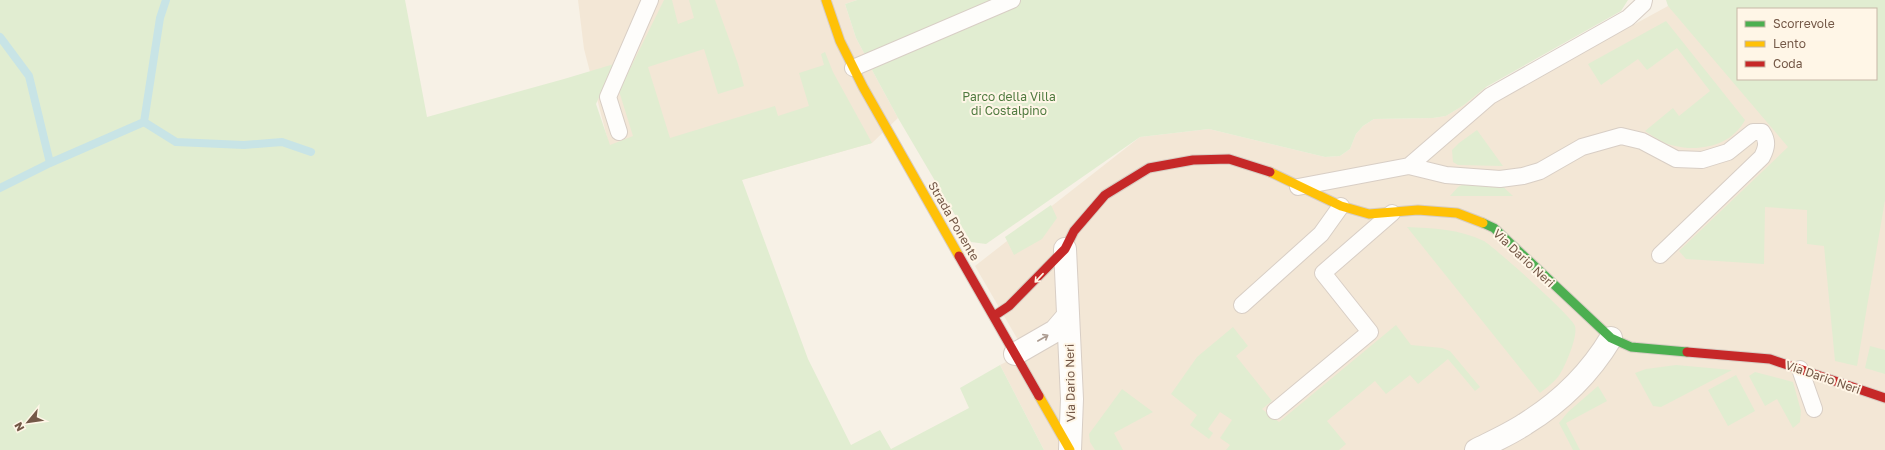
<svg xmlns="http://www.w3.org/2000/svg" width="1885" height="450" font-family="'Golos Text',sans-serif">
<rect width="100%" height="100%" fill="#f7f1e6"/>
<path fill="#f3e7d6" d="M 578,0 L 857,0 L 845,4 L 856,38 L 864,53 L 872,55 L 876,63 L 872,70 L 898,118 L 872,143 L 741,180 L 620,187 L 584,49 Z
M 1668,6 L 1738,38 L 1738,79 L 1885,105 L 1885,450 L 1044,450 L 1000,365 L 1025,352 L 975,266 L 1140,137 L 1209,129 L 1325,157 L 1340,156 L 1350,149 L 1356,134 L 1363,126 L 1374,119 L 1433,118 L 1446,116 L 1464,105 L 1486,87 L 1494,101 Z"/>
<path fill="#e1edd1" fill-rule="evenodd" d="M 0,0 L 405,0 L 427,117 L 564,79 L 614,64 L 596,104 L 610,145 L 633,136 L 619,91 L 664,0 L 672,0 L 678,24 L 694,18 L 689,0 L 715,0 L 738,64 L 744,86 L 718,94 L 704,49 L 648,67 L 670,138 L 775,106 L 778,116 L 809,106 L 799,73 L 824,65 L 821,54 L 825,52 L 833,72 L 872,143 L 742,180 L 808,359 L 851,445 L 880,430 L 891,449 L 969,408 L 960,388 L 1000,365 L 1044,450 L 0,450 Z
M 857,0 L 1628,0 L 1621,11 L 1486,87 L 1464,105 L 1446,116 L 1433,118 L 1374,119 L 1363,126 L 1356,134 L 1350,149 L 1340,156 L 1325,157 L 1209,129 L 1140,137 L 986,244 L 971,242 L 898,118 L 872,70 L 875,63 L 872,55 L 864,53 L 856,38 L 845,4 Z
M 1666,0 L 1885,0 L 1885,200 L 1857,366 L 1835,361 L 1824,246 L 1807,244 L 1807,210 L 1765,207 L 1764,264 L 1686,259 L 1679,251 L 1788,147 L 1668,6 ZM 1738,9 L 1876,9 L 1876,79 L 1738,79 Z
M 1666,21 L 1745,120 C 1732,145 1701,152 1675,146 C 1664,144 1654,137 1645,131 L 1673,108 L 1679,116 L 1710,91 L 1677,48 L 1647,70 L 1638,59 L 1601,85 L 1588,64 Z
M 1477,130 L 1503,166 L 1458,165 L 1453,162 L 1452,150 L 1459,143 Z
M 1466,183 L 1499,183 L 1513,196 L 1450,196 L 1458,187 Z
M 1051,205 L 1057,218 L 1042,239 L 1014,255 L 1005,237 Z
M 1407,227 C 1433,228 1459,229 1484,241 C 1494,247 1573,317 1575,326 C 1578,336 1566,365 1560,374 C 1556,381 1546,388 1540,393 Z
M 1396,325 L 1411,345 L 1442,348 L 1450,351 L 1480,387 L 1475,391 L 1448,359 L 1418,384 L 1410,375 L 1386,394 L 1375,381 L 1327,421 L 1346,444 L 1339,450 L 1226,450 L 1230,445 L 1220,438 L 1232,420 L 1220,412 L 1208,429 L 1213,433 L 1209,439 L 1190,425 L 1197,415 L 1171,394 L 1197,357 L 1233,327 L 1248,346 L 1236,356 L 1272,401 L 1262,409 L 1279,422 Z
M 1870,346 L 1885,350 L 1885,374 L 1865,368 Z
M 1676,365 L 1732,370 L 1661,407 L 1653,406 L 1635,373 L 1646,369 Z
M 1755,372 L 1793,382 L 1801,411 L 1800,422 L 1793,428 L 1777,399 L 1765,406 L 1749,376 Z
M 1736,375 L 1755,411 L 1728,426 L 1708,390 Z
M 1598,386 L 1607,401 L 1566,423 L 1580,450 L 1573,450 L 1559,423 L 1568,412 Z
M 1122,389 L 1153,412 L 1114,433 L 1123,450 L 1095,450 L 1090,442 L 1089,434 Z"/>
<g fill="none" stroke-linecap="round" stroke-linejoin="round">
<path stroke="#c8e4e6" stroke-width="8" d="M 0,37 L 29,76 L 50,163
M 144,122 L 176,142 L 244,145 L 282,142 L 311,152
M 0,188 L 50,163 L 144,122 L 160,18 L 166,0"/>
<g stroke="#d8cec5" stroke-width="18">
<path id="lane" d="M 853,68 L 1012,0
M 619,132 L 608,97 L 650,0
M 1409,166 L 1490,96 L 1628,18 L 1643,4 L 1644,0
M 1298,187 L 1409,166 L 1446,175 L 1500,179 L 1523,176 L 1540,171 L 1582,147 L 1621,136 L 1642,141 L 1676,159 L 1702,160 L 1728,152 L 1753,132 L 1762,132 C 1768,141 1767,147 1762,157 L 1660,255
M 1242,305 L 1321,234 L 1341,206
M 1800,369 L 1814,409
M 1275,411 L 1370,332 L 1323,273 L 1392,213"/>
</g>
<g stroke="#d8cec5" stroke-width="24">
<path id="street" d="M 1065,249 L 1072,399 L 1070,450
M 1015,354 L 1055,331 L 1067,317
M 1476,450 C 1492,442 1510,434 1525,424 C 1559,403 1590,373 1611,338"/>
</g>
<g stroke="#d7cdc3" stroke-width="11">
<path id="fast" d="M 1483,223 L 1494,228 L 1611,338 L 1631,347 L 1687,352"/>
</g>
<g stroke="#d7cdc3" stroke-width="11">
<path id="slow" d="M 826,0 L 840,41 L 863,87 L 959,256
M 1270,172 L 1341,206 L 1369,214 L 1418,210 L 1457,213 L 1483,223
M 1039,396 L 1070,450"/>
</g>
<g stroke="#d7cdc3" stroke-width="11">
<path id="jam" d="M 959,256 L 1039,396
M 994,316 L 1009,306 L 1065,249 L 1074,231 L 1105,195 L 1149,168 L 1193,160 L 1229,159 L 1270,172
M 1687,352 L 1770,359 L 1885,398"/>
</g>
<use href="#lane" stroke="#fefdfb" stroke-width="16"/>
<use href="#street" stroke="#fefdfb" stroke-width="22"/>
<use href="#fast" stroke="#4caf50" stroke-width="9"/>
<use href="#slow" stroke="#ffc107" stroke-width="9"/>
<use href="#jam" stroke="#c62828" stroke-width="9"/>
</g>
<defs><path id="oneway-shaft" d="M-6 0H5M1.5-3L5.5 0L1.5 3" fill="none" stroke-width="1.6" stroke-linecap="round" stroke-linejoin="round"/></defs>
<use stroke="#fff6e7" href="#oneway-shaft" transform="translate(1039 278) rotate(133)"/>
<use stroke="#ab9a8f" href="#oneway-shaft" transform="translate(1043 338) rotate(-30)"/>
<g text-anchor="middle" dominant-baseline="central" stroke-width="4" stroke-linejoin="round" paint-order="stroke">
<g font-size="12" fill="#4f7a3f" stroke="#fff6e7">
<text x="1009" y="96">Parco della Villa<tspan x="1009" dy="14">di Costalpino</tspan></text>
</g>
<g font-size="12" fill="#745847" stroke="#fff6e7">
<text transform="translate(954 221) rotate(60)">Strada Ponente</text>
<text transform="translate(1524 258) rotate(43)">Via Dario Neri</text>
<text transform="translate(1823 377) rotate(19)">Via Dario Neri</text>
<text transform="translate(1070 383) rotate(-91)">Via Dario Neri</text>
</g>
</g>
<rect x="1737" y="8" width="140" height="72" fill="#fff6e7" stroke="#c7b7a7"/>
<rect x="1745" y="21" width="20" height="6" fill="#4caf50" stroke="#c7b7a7"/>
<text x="1773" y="28" font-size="12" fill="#745847">Scorrevole</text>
<rect x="1745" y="41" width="20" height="6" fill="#ffc107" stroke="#c7b7a7"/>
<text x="1773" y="48" font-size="12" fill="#745847">Lento</text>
<rect x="1745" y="61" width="20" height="6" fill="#c62828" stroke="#c7b7a7"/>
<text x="1773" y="68" font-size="12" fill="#745847">Coda</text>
<g transform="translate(28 422) rotate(241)" stroke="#fff6e7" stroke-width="3" paint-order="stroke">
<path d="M0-3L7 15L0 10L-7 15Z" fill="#745847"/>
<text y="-6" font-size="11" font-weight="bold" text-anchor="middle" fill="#745847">N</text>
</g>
</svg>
